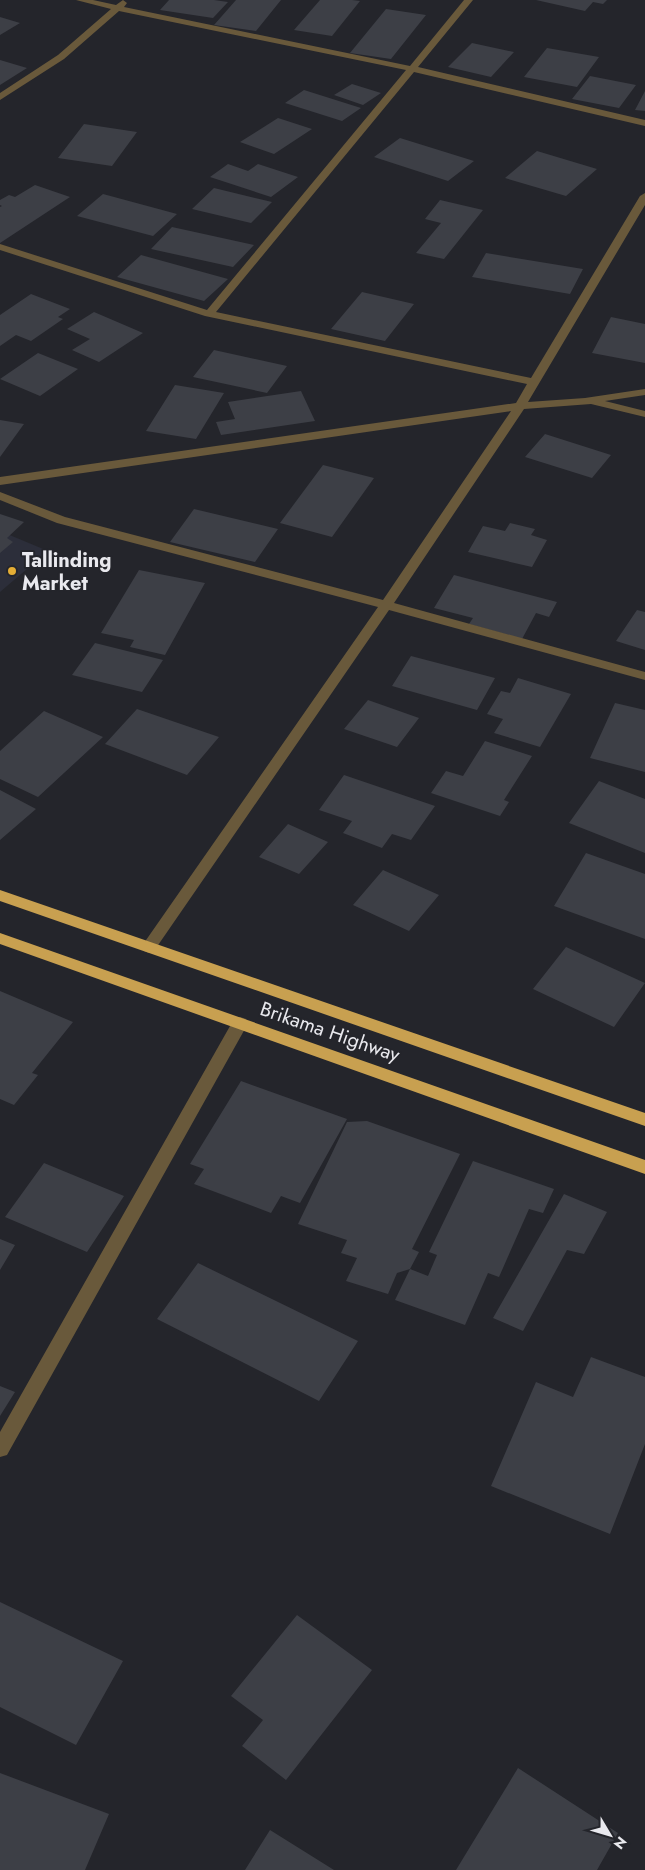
<svg xmlns="http://www.w3.org/2000/svg" width="645" height="1870" font-family="Jost,sans-serif">
<rect width="100%" height="100%" fill="#24252b"/>
<path fill="#2c2e3a" d="M 0,531 L 48,551 L 0,592 Z"/>
<path fill="#3d3f46" d="M 169,0 L 214,0 L 228,2 L 213,18 L 160,10 Z
M 236,0 L 281,0 L 256,31 L 214,25 Z
M 320,0 L 352,0 L 360,1 L 332,36 L 294,30 Z
M 536,0 L 607,0 L 603,4 L 593,2 L 585,11 Z
M 386,9 L 426,15 L 391,59 L 350,53 Z
M 0,17 L 20,23 L 0,35 Z
M 472,43 L 514,52 L 491,77 L 448,67 Z
M 547,48 L 599,57 L 577,87 L 524,77 Z
M 0,60 L 27,68 L 0,85 Z
M 590,76 L 636,85 L 619,108 L 572,99 Z
M 352,84 L 381,93 L 363,105 L 334,95 Z
M 304,90 L 361,108 L 342,121 L 285,103 Z
M 645,91 L 645,111 L 635,110 Z
M 278,118 L 312,129 L 274,154 L 240,142 Z
M 84,124 L 137,132 L 112,166 L 58,158 Z
M 400,138 L 474,161 L 448,181 L 374,157 Z
M 537,151 L 597,169 L 566,196 L 505,178 Z
M 228,164 L 248,171 L 258,164 L 298,177 L 271,197 L 210,177 Z
M 35,185 L 70,197 L 0,243 L 0,207 L 2,206 L 0,205 L 0,200 L 9,195 L 15,197 Z
M 214,188 L 272,202 L 251,223 L 192,209 Z
M 103,194 L 177,214 L 153,236 L 77,216 Z
M 440,200 L 483,210 L 444,259 L 416,253 L 441,223 L 425,219 Z
M 172,227 L 254,245 L 233,267 L 151,249 Z
M 486,253 L 583,269 L 570,294 L 472,277 Z
M 141,255 L 228,279 L 204,301 L 117,277 Z
M 362,292 L 414,304 L 385,341 L 331,329 Z
M 31,294 L 70,309 L 58,317 L 63,319 L 31,341 L 16,335 L 0,346 L 0,315 Z
M 94,312 L 143,333 L 99,362 L 72,350 L 90,339 L 67,329 Z
M 611,317 L 645,324 L 645,363 L 592,353 Z
M 214,350 L 287,366 L 267,393 L 193,377 Z
M 38,353 L 78,369 L 40,396 L 0,379 Z
M 175,385 L 224,393 L 196,439 L 146,431 Z
M 301,391 L 315,421 L 221,435 L 216,422 L 235,419 L 228,402 Z
M 0,420 L 24,424 L 0,457 Z
M 545,434 L 611,455 L 592,478 L 525,457 Z
M 323,465 L 374,478 L 332,537 L 280,523 Z
M 194,509 L 278,529 L 255,562 L 170,542 Z
M 0,514 L 24,522 L 7,538 L 13,542 L 0,553 Z
M 510,523 L 535,529 L 531,535 L 547,540 L 532,567 L 468,552 L 483,526 L 505,531 Z
M 139,570 L 205,583 L 165,655 L 130,647 L 134,640 L 101,633 Z
M 454,575 L 557,602 L 549,617 L 536,613 L 522,639 L 469,624 L 473,618 L 434,608 Z
M 637,610 L 645,612 L 645,650 L 616,641 Z
M 95,643 L 163,660 L 142,692 L 72,675 Z
M 411,656 L 495,678 L 477,710 L 392,686 Z
M 518,678 L 571,694 L 540,747 L 494,733 L 503,719 L 487,714 L 501,691 L 510,693 Z
M 368,700 L 419,718 L 397,747 L 344,729 Z
M 615,703 L 645,710 L 645,772 L 590,758 Z
M 137,709 L 219,737 L 187,775 L 105,744 Z
M 44,711 L 103,737 L 38,797 L 0,779 L 0,751 Z
M 485,741 L 532,756 L 504,800 L 509,802 L 500,816 L 431,793 L 446,771 L 463,776 Z
M 344,775 L 435,806 L 411,840 L 392,834 L 382,848 L 343,833 L 352,821 L 319,810 Z
M 599,781 L 645,799 L 645,853 L 569,823 Z
M 0,790 L 36,809 L 0,840 Z
M 288,824 L 328,842 L 299,874 L 259,857 Z
M 586,853 L 645,874 L 645,939 L 554,906 Z
M 383,870 L 439,895 L 409,931 L 353,905 Z
M 566,947 L 645,983 L 614,1027 L 533,989 Z
M 0,991 L 73,1022 L 32,1073 L 38,1075 L 14,1105 L 0,1099 Z
M 241,1081 L 347,1119 L 300,1203 L 281,1196 L 271,1213 L 194,1184 L 204,1169 L 190,1164 Z
M 367,1121 L 460,1154 L 412,1249 L 419,1252 L 410,1269 L 397,1273 L 388,1294 L 346,1281 L 357,1258 L 341,1253 L 347,1240 L 298,1224 L 347,1122 Z
M 473,1161 L 554,1189 L 543,1213 L 529,1209 L 499,1277 L 488,1273 L 465,1325 L 395,1300 L 410,1269 L 428,1276 L 437,1255 L 429,1252 Z
M 44,1163 L 124,1196 L 87,1252 L 5,1217 Z
M 564,1194 L 607,1212 L 584,1254 L 567,1250 L 523,1331 L 493,1318 Z
M 0,1239 L 15,1245 L 0,1270 Z
M 198,1263 L 358,1341 L 319,1401 L 157,1319 Z
M 591,1357 L 645,1377 L 645,1444 L 610,1534 L 491,1486 L 536,1382 L 573,1397 Z
M 0,1386 L 15,1392 L 0,1416 Z
M 0,1602 L 123,1661 L 76,1745 L 0,1707 Z
M 297,1615 L 372,1670 L 286,1780 L 242,1746 L 263,1720 L 231,1696 Z
M 518,1768 L 618,1833 L 597,1870 L 456,1870 Z
M 0,1773 L 109,1814 L 85,1870 L 0,1870 Z
M 270,1830 L 334,1870 L 245,1870 Z"/>
<g fill="none" stroke-linecap="round" stroke-linejoin="round">
<path fill="#69593b" fill-rule="evenodd" d="M 76,0 L 93,0 L 116,5 L 123,0 L 127,3 L 124,7 L 410,66 L 464,0 L 473,0 L 418,67 L 645,120 L 645,126 L 414,72 L 216,312 L 531,378 L 640,196 L 645,193 L 645,205 L 528,402 L 585,398 L 645,389 L 645,395 L 605,401 L 645,411 L 645,417 L 591,404 L 524,409 L 394,603 L 645,672 L 645,680 L 389,610 L 154,951 L 149,953 L 144,951 L 141,947 L 144,943 L 378,607 L 57,523 L 0,500 L 0,492 L 65,517 L 383,600 L 511,411 L 0,485 L 0,477 L 516,403 L 527,384 L 205,316 L 0,250 L 0,244 L 207,310 L 406,70 L 119,11 L 64,59 L 0,100 L 0,93 L 58,55 L 111,9 Z
M 240,1017 L 246,1019 L 248,1023 L 246,1027 L 7,1455 L 0,1457 L 0,1432 L 234,1019 Z"/>
<path fill="#c8a050" fill-rule="evenodd" d="M 0,890 L 645,1113 L 645,1126 L 0,901 Z
M 0,933 L 645,1160 L 645,1174 L 0,944 Z"/>
</g>
<circle fill="#e4ad35" stroke="#24252b" stroke-width="2" cx="12" cy="571" r="5"/>
<g text-anchor="middle" dominant-baseline="central" stroke-width="4" stroke-linejoin="round" paint-order="stroke">
<g font-size="20" font-weight="bold" fill="#e9e9ee" stroke="#24252b" text-anchor="start">
<text x="22" y="560">Tallinding<tspan x="22" dy="23">Market</tspan></text>
</g>
<g font-size="20" fill="#e9e9ee" stroke="#24252b">
<text transform="translate(330 1032) rotate(19)">Brikama Highway</text>
</g>
</g>
<g transform="translate(610 1835) rotate(128)" stroke="#24252b" stroke-width="4" paint-order="stroke">
<path d="M0-4L9 19L0 12L-9 19Z" fill="#e9e9ee"/>
<text y="-8" font-size="14" font-weight="bold" text-anchor="middle" fill="#e9e9ee">N</text>
</g>
</svg>
